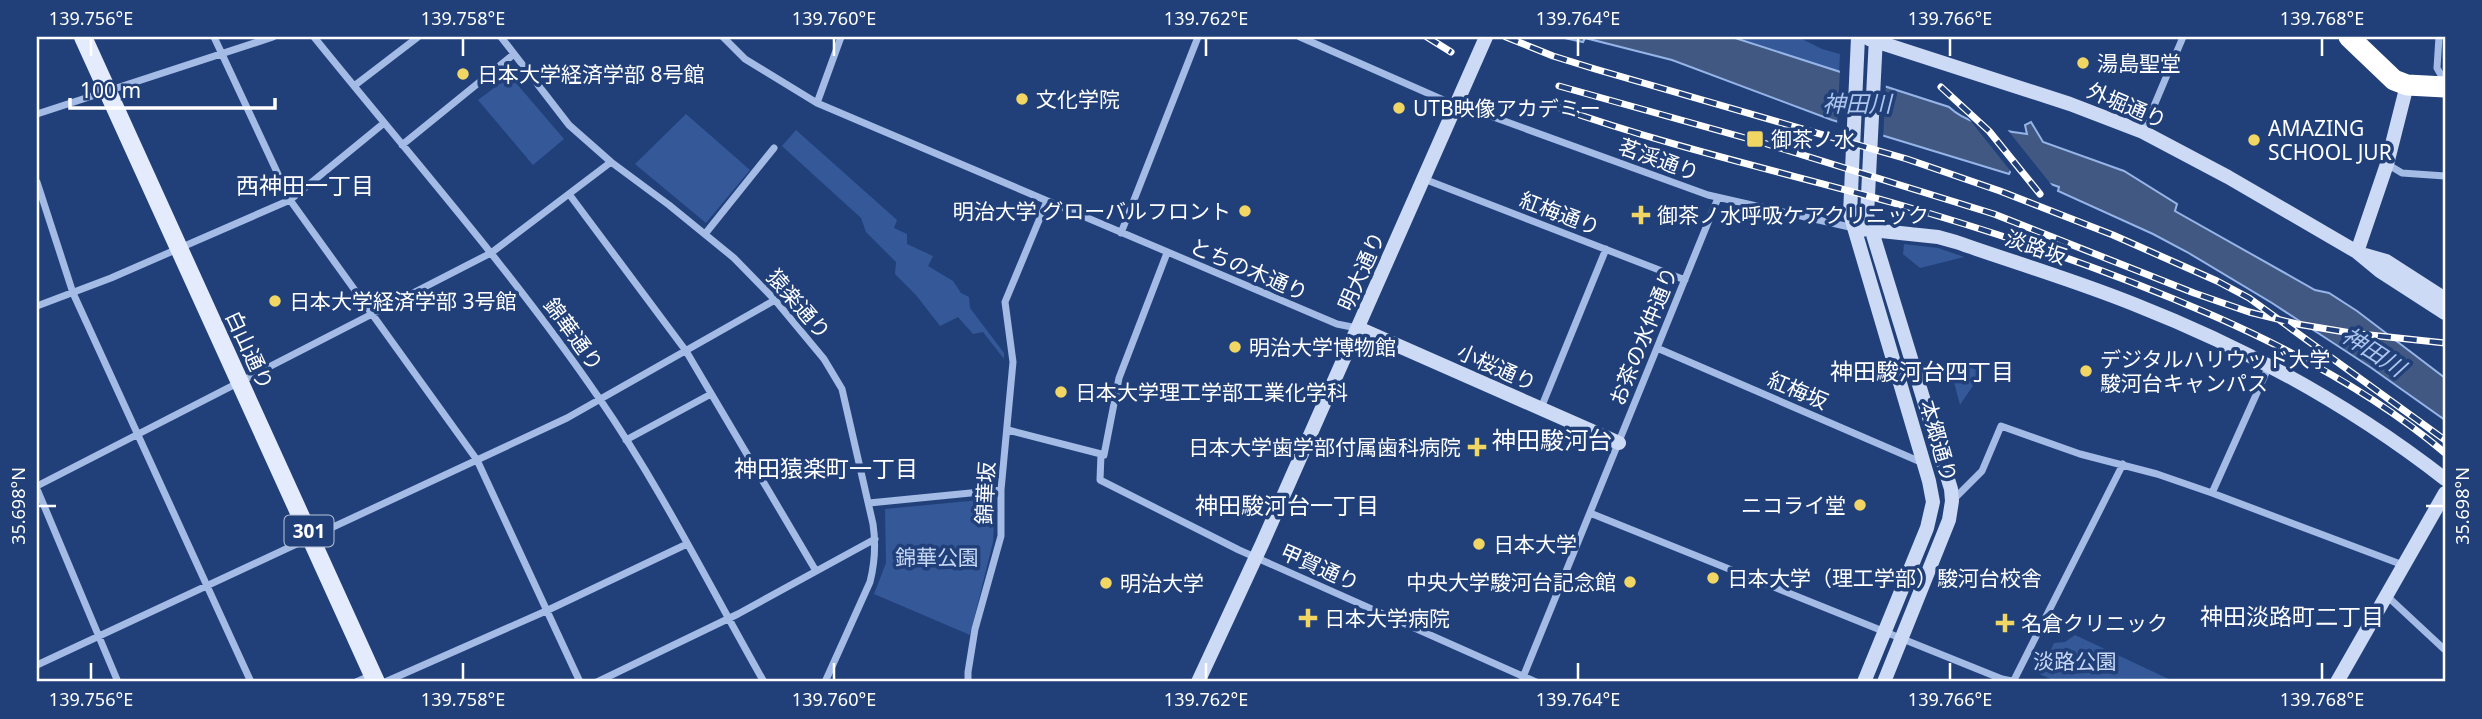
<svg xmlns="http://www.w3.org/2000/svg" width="2482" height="719" font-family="'Noto Sans','Noto Sans JP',sans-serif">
<rect width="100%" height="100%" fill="#21407a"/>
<path fill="#345898" d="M 1735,37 L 1798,37 L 1822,49 L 1840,54 L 1839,72 Z
M 510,76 L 564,139 L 533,165 L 478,100 Z
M 686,114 L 750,170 L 706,223 L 635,164 Z
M 796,130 L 897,220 L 894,228 L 907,234 L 907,244 L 933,256 L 928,266 L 953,281 L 961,293 L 969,297 L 970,308 L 1004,353 L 1004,359 L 983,332 L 973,334 L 958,317 L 940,326 L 916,295 L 895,274 L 896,262 L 866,232 L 861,218 L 782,146 Z
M 1904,244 L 1938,248 L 1964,257 L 1920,268 L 1903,254 Z
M 1958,362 L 1983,373 L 1982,379 L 1974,384 L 1960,405 L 1950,367 L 1950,364 Z
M 990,499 L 995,503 L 993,542 L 970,635 L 874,594 L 886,563 L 885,509 Z
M 2075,635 L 2175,682 L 2058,682 L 2039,674 L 2054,643 L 2065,642 Z"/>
<path fill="#415883" stroke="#96b4e7" stroke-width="2" d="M 1560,37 L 1732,37 L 1949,107 C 1968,125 2002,131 2027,134 L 2025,125 L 2031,122 L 2043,142 L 2124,171 L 2177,204 L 2175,211 L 2315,290 L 2329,293 L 2357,311 L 2445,378 L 2445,420 L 2370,367 L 2272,303 L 2187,252 L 2153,234 L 2058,191 L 2059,187 L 2011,170 L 2009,174 L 1832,120 L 1672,60 L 1585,38 L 1583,42 Z"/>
<path fill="#21407a" d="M 1840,69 L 1886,83 L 1883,140 L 1837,126 Z
M 1966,115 L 2006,128 L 2054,188 L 2012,173 Z"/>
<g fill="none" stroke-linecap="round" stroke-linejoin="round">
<path stroke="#a3bbe5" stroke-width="7" d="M 214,37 L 290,200 L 477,460 L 580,682
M 314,37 C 410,156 512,271 599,398 C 661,488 710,587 764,682
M 501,37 L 569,125 L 611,162 L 669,205 L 734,258 L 775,300 L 824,359 L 842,389 L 873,524 C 876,544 875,562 870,582 L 825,682
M 723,37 L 745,59 L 817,103 L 1337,324 L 1357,328
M 1300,37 L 1457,106 L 1485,114 L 1708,195 L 1854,228
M 2439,37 L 2437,68 L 2445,82
M 354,86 L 418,37
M 817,103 L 841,37
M 37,114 L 273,37
M 2143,132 L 2183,37
M 402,145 L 514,54
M 2387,164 L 2402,173 L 2445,176
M 1424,179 L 1685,280
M 37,182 L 73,293 L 251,682
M 569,194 L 686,351 L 816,571
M 1121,233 L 1198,37
M 705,234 L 774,148
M 1167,253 L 1119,378 L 1104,455 L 1101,454 L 1100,480 L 1239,550 L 1536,682
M 37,306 L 111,278 L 290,200 L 384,123
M 1657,348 L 1923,463
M 1541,408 L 1606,249
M 1008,430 L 1101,454
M 626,440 L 711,394
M 37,486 L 491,253 L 611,162
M 37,489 L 118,682
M 2212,493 L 2269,366
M 1953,500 L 1982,471 L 2001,426 L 2080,454 L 2157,474 L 2212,493 L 2403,565
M 869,503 L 1001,490
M 1590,513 L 2002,679 L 2017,682
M 2387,596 L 2445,650
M 37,665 L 567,418 L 775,300
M 356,682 L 372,675
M 385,682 L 546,611 L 687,544
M 597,682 L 738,614 L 875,539
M 968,682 L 968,672 L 975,629 L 1001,536 L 1001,490 L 1013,362 L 1005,302 L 1047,201
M 1521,682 L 1718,198
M 2013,682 L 2123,464"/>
<path stroke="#ccdaf5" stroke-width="14" d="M 1858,37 L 1850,214 L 1929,481 L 1933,502 L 1927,528 L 1864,682
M 1876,37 L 1867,215 L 1951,489 L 1952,501 L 1949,520 L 1884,682
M 1869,39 L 2070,104 L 2143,132 L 2228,177 L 2357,252 L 2380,271 L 2445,313
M 1862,229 L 1938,237 L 1956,242 C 2016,263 2077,281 2136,305 C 2248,349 2350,405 2445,479
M 2357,252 L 2387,164 L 2407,85
M 2365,255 L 2386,261 L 2445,299
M 1358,328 L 1619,443
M 1198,682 L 1262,544 L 1486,37
M 2337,682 L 2445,493"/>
<path stroke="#e3ebfd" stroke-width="18" d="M 83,37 L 376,682"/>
<path stroke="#fff" stroke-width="21" d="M 2349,37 L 2394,80 L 2407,85 L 2445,87"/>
<g stroke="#fff" stroke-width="7">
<path id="rail" d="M 1427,37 L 1451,52
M 1506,37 L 1553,56 L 1595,69 L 1907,159 L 2000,191 L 2113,235 L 2217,281 L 2249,298 L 2445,440
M 1559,86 L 1767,144 L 1994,214 L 2194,293 L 2249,312 L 2297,324 L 2351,333 L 2445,343
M 1941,87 L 1989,131 L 2040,194
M 1554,106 C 1663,145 1778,171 1890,202 C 2000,233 2108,270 2214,316 C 2296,352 2376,395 2445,453"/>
</g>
<use href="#rail" stroke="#21407a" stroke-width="4.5" stroke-dasharray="13" stroke-linecap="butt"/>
</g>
<path fill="none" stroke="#fff" stroke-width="2.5" d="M 91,38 L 91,56M 463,38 L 463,56M 834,38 L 834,56M 1206,38 L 1206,56M 1578,38 L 1578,56M 1950,38 L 1950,56M 2322,38 L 2322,56M 38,506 L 56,506M 2426,506 L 2444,506M 91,663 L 91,680M 463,663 L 463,680M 834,663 L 834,680M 1206,663 L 1206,680M 1578,663 L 1578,680M 1950,663 L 1950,680M 2322,663 L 2322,680"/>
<g fill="#f2d664" stroke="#21407a" stroke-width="2.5">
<circle cx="2083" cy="63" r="7"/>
<circle cx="463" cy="74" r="7"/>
<circle cx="1022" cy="99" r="7"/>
<circle cx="1399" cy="108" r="7"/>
<rect x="1746" y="130" width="18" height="18" rx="3.5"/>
<circle cx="2254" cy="140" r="7"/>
<circle cx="1245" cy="211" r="7"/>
<path d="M1637.5 204.5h7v7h7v7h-7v7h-7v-7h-7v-7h7z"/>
<circle cx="275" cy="301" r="7"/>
<circle cx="1235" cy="347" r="7"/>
<circle cx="2086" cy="371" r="7"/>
<circle cx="1061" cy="392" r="7"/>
<path d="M1473.5 436.5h7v7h7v7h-7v7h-7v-7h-7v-7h7z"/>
<circle cx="1860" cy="505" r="7"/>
<circle cx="1479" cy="544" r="7"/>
<circle cx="1713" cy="578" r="7"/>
<circle cx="1630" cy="582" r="7"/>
<circle cx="1106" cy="583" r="7"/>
<path d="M1304.5 607.5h7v7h7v7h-7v7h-7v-7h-7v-7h7z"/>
<path d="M2001.5 612.5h7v7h7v7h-7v7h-7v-7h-7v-7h7z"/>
</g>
<g text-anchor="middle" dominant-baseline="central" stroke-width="7" stroke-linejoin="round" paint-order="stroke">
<rect fill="#21407a" stroke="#bcc6d7" stroke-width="2" x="284.5" y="515.5" width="49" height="31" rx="5"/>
<g font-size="19" font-weight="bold" fill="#fff">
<text x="309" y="531">301</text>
</g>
<g font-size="21" fill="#fff" stroke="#21407a" text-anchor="start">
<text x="2097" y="63">湯島聖堂</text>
<text x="477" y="74">日本大学経済学部 8号館</text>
<text x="1036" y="99">文化学院</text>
<text x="1413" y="108">UTB映像アカデミー</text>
<text x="2268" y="128">AMAZING<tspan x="2268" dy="24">SCHOOL JUR</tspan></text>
<text x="1771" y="139">御茶ノ水</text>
<text x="1231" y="211" text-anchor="end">明治大学 グローバルフロント</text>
<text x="1657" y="215">御茶ノ水呼吸ケアクリニック</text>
<text x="289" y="301">日本大学経済学部 3号館</text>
<text x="1249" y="347">明治大学博物館</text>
<text x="2100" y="359">デジタルハリウッド大学<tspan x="2100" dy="24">駿河台キャンパス</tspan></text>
<text x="1075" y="392">日本大学理工学部工業化学科</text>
<text x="1461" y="447" text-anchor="end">日本大学歯学部付属歯科病院</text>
<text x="1846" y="505" text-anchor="end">ニコライ堂</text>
<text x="1493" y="544">日本大学</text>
<text x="1727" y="578">日本大学（理工学部）駿河台校舎</text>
<text x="1616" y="582" text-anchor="end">中央大学駿河台記念館</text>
<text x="1120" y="583">明治大学</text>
<text x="1324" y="618">日本大学病院</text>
<text x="2021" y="623">名倉クリニック</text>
</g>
<g font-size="21" fill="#fff" stroke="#21407a">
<text transform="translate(2127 105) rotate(23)">外堀通り</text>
<text transform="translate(1659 159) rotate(20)">茗渓通り</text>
<text transform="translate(1560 213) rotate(21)">紅梅通り</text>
<text transform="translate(2036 247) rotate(19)">淡路坂</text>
<text transform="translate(1249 269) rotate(23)">とちの木通り</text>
<text transform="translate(1361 271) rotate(-66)">明大通り</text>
<text transform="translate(799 304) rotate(49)">猿楽通り</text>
<text transform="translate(574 334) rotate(54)">錦華通り</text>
<text transform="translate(1643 336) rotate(-68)">お茶の水仲通り</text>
<text transform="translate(250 350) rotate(65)">白山通り</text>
<text transform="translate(1497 367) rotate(24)">小桜通り</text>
<text transform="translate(1798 390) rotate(23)">紅梅坂</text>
<text transform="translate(1939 441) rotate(74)">本郷通り</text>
<text transform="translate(985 493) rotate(-87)">錦華坂</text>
<text transform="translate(1320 567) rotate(24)">甲賀通り</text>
</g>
<g font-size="21" fill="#c6d7f4" stroke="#21407a">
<text x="937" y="557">錦華公園</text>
<text x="2075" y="661">淡路公園</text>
</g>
<g font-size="23" font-style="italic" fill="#aec5ed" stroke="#21407a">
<text x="1857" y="103">神田川</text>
<text transform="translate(2374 351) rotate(33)">神田川</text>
</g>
<g font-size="23" fill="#fff" stroke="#21407a">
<text x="305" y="185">西神田一丁目</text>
<text x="1922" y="371">神田駿河台四丁目</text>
<text x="826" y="468">神田猿楽町一丁目</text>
<text x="1287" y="505">神田駿河台一丁目</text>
<text x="2292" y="616">神田淡路町二丁目</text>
</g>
<g font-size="24" fill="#fff" stroke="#21407a">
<text x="1552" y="439">神田駿河台</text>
</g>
</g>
<rect width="2482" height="719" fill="none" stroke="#21407a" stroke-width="77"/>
<path d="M70 98v10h205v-10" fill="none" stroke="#ffffff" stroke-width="3.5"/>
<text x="80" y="98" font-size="21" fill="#ffffff" stroke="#21407a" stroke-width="5" paint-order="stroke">100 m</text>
<rect x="38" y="38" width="2406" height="642" fill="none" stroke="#fff" stroke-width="2.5"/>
<g font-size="18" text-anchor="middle" fill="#fff">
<text x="91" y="25">139.756°E</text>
<text x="463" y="25">139.758°E</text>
<text x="834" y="25">139.760°E</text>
<text x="1206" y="25">139.762°E</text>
<text x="1578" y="25">139.764°E</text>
<text x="1950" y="25">139.766°E</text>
<text x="2322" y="25">139.768°E</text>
<text transform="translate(19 506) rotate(-90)" y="6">35.698°N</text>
<text transform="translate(2463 506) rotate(-90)" y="6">35.698°N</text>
<text x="91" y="706">139.756°E</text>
<text x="463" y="706">139.758°E</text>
<text x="834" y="706">139.760°E</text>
<text x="1206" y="706">139.762°E</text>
<text x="1578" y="706">139.764°E</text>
<text x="1950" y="706">139.766°E</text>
<text x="2322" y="706">139.768°E</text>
</g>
</svg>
